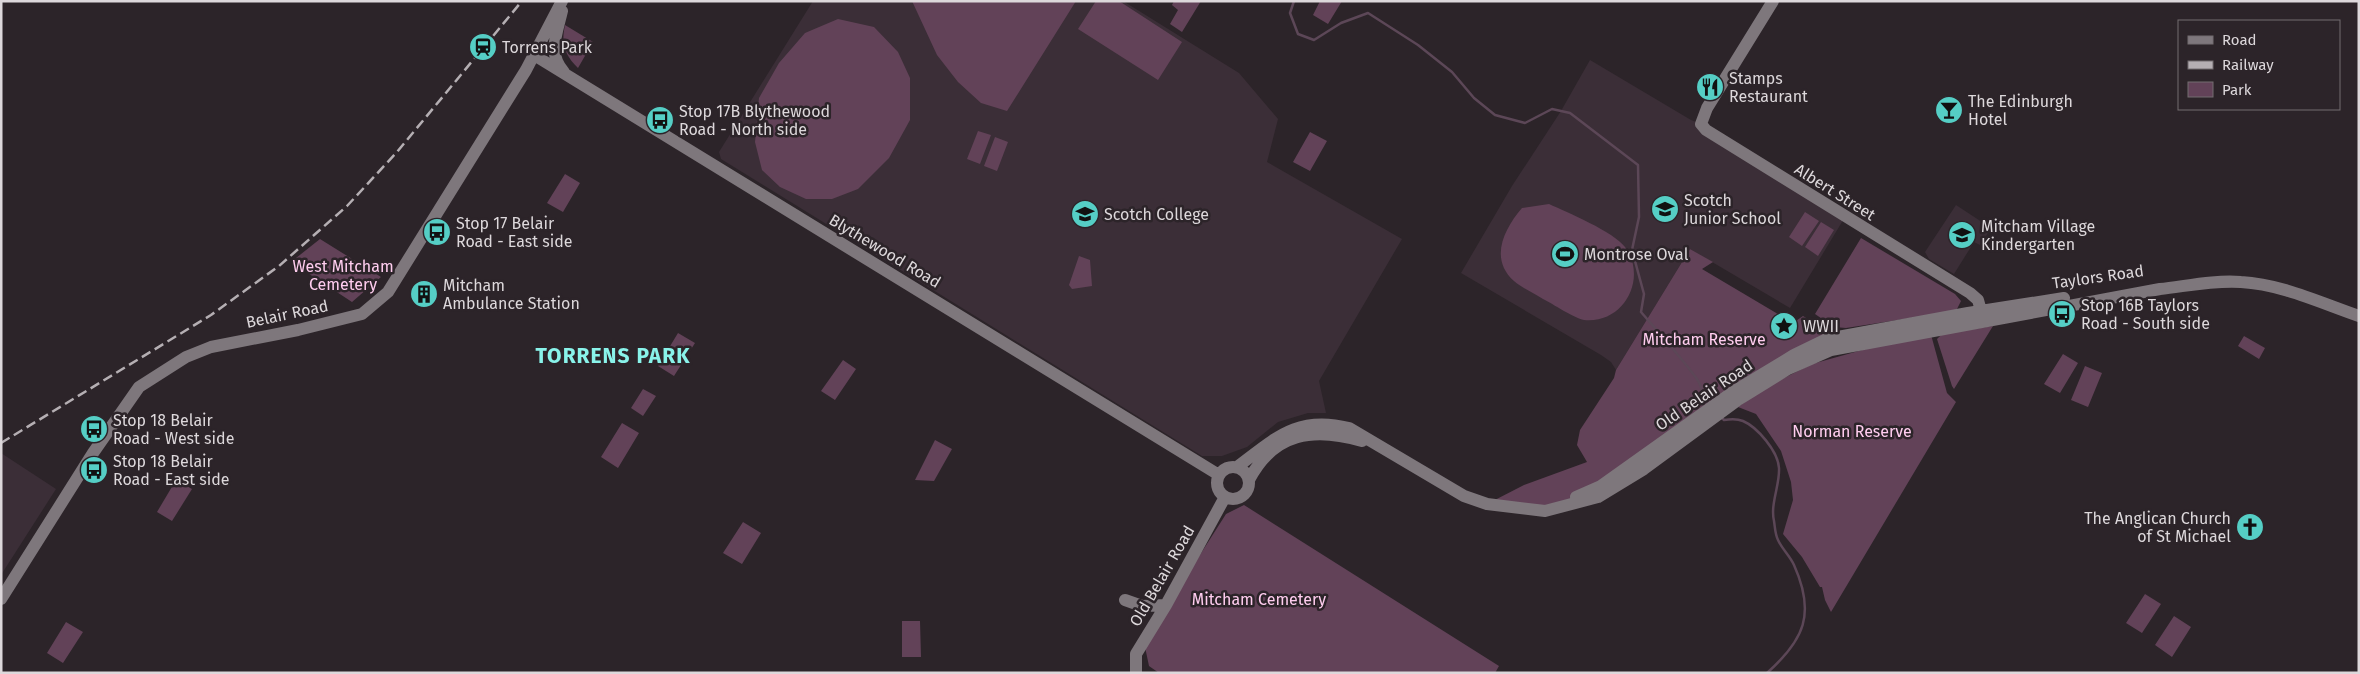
<svg xmlns="http://www.w3.org/2000/svg" width="2360" height="674" font-family="'Fira Sans',sans-serif">
<rect width="100%" height="100%" fill="#2c2429"/>
<path fill="#3b2e37" d="M 813,1 L 1123,1 L 1239,73 L 1278,119 L 1267,162 L 1402,239 L 1319,381 L 1326,413 L 1308,413 L 1278,422 L 1247,447 L 1222,456 L 1202,456 L 721,159 L 719,152 Z
M 1590,60 L 1691,120 L 1701,124 L 1845,217 L 1790,308 L 1690,249 L 1616,370 L 1611,362 L 1601,355 L 1461,273 L 1512,186 L 1561,111 Z
M 1956,205 L 1991,228 L 1980,245 L 1974,242 L 1954,274 L 1929,259 L 1925,252 Z
M 1,453 L 56,489 L 1,575 L 2,468 Z"/>
<path fill="#624258" d="M 912,1 L 1076,1 L 1007,111 L 981,103 L 958,82 L 937,55 Z
M 1096,1 L 1119,1 L 1182,42 L 1158,80 L 1078,29 Z
M 1174,1 L 1201,1 L 1182,32 L 1170,24 L 1178,10 L 1172,5 Z
M 1320,1 L 1342,1 L 1328,24 L 1313,15 Z
M 838,19 L 874,27 L 898,52 L 910,78 L 910,120 L 889,158 L 858,189 L 832,199 L 806,199 L 780,187 L 762,170 L 755,142 L 759,98 L 779,63 L 805,33 Z
M 565,25 L 593,42 L 578,68 C 564,54 561,44 565,25 Z
M 978,131 L 991,135 L 980,164 L 967,159 Z
M 1310,132 L 1327,141 L 1310,171 L 1293,162 Z
M 995,137 L 1008,142 L 997,171 L 984,166 Z
M 565,174 L 580,183 L 563,212 L 547,203 Z
M 1549,204 C 1567,212 1614,232 1625,247 C 1648,278 1624,324 1584,320 C 1574,318 1553,304 1543,299 C 1534,293 1522,288 1514,281 C 1489,259 1504,229 1522,208 Z
M 1805,212 L 1819,221 L 1802,246 L 1789,237 Z
M 1821,222 L 1834,230 L 1818,256 L 1805,247 Z
M 1861,238 L 1955,294 L 1961,301 L 1956,311 L 1846,328 L 1834,327 L 1815,314 Z
M 320,239 L 381,277 L 352,302 L 291,262 Z
M 1690,249 L 1713,262 L 1702,269 L 1793,323 L 1803,316 L 1819,326 L 1827,339 L 1601,486 L 1545,511 L 1487,504 L 1524,485 L 1587,462 L 1577,445 L 1580,430 L 1614,378 L 1616,370 Z
M 1079,256 L 1090,260 L 1092,286 L 1072,289 L 1069,285 Z
M 1993,326 L 1954,389 L 1952,386 L 1937,339 L 1942,334 Z
M 1930,331 L 1947,393 L 1956,402 L 1831,612 L 1825,600 L 1822,587 L 1820,587 L 1802,557 L 1783,534 L 1793,500 L 1791,482 L 1781,451 L 1756,414 L 1738,407 L 1768,386 L 1812,364 Z
M 678,333 L 695,343 L 674,376 L 658,366 Z
M 2244,336 L 2265,348 L 2259,359 L 2238,346 Z
M 2063,354 L 2078,363 L 2060,393 L 2044,384 Z
M 843,360 L 856,369 L 835,400 L 821,391 Z
M 2085,366 L 2102,373 L 2088,407 L 2071,400 Z
M 643,389 L 656,396 L 643,416 L 631,408 Z
M 622,423 L 639,433 L 618,468 L 601,457 Z
M 935,440 L 952,449 L 934,481 L 915,480 Z
M 176,480 L 192,489 L 172,521 L 157,512 Z
M 1244,505 L 1499,666 L 1495,673 L 1159,673 L 1149,666 L 1145,647 L 1168,605 L 1226,514 Z
M 743,522 L 761,533 L 742,564 L 723,553 Z
M 2145,594 L 2161,604 L 2142,633 L 2126,623 Z
M 2174,616 L 2191,627 L 2172,657 L 2155,645 Z
M 920,621 L 921,657 L 902,657 L 902,621 Z
M 66,622 L 83,632 L 63,663 L 47,653 Z"/>
<g fill="none" stroke-linecap="round" stroke-linejoin="round">
<path stroke="#5c4757" stroke-width="2.5" d="M 1294,1 L 1290,13 L 1298,34 L 1314,40 L 1341,23 L 1368,13 L 1418,45 L 1452,72 L 1474,98 L 1495,115 L 1525,123 L 1552,109 L 1570,113 L 1638,165 L 1639,217 L 1632,250 L 1644,294 L 1641,312 C 1660,334 1680,356 1697,379 C 1703,388 1703,399 1708,403
M 1720,416 L 1724,420 C 1730,419 1736,418 1743,421 C 1757,427 1778,451 1779,468 C 1780,485 1770,504 1774,521 C 1775,527 1775,534 1778,540 C 1782,549 1790,556 1794,565 C 1816,614 1804,640 1767,673"/>
<path stroke="#7e777c" stroke-width="12" d="M 1773,1 L 1707,108 L 1701,124 L 1706,130 L 1970,293 L 1978,300 L 1983,318
M 562,11 C 557,33 547,54 564,72
M 534,55 L 1219,475
M 1237,467 C 1276,438 1297,415 1349,428 L 1464,496 L 1487,504 L 1545,511 L 1598,497 L 1644,469 L 1738,400 L 1788,369 L 1831,350 L 2160,289 C 2187,286 2214,280 2241,282 C 2281,284 2321,303 2359,316
M1217 483a16 16 0 1 1 32 0a16 16 0 1 1-32 0Z
M 1249,480 C 1274,432 1314,427 1362,441
M 1576,497 L 1601,486 L 1733,392 L 1794,355 L 1827,339 L 1968,313 L 2064,298
M 1,599 L 93,453 L 139,387 L 186,357 L 211,347 L 298,330 L 362,314 L 388,292 L 526,70 L 562,1
M 1125,600 L 1142,606 L 1166,605
M 1136,673 L 1136,654 L 1166,605 L 1225,497"/>
<path stroke="#b5afb3" stroke-width="2.5" stroke-dasharray="10 5" stroke-linecap="butt" d="M 1,443 L 211,315 L 279,266 L 347,206 L 397,152 L 522,1"/>
</g>
<defs>
<g id="station-disc" transform="scale(1.4375)"><circle r="9.5" fill="#55cec5" stroke="#2c2429"/><path d="M-3-6H3Q5-6 5-4V2Q5 4 3 4L4.5 6H3L1.5 4h-3L-3 6H-4.5L-3 4Q-5 4-5 2V-4Q-5-6-3-6ZM-3.5-4v3h7v-3ZM-3.5 1v1.5H-2V1ZM2 1v1.5H3.5V1Z" fill="#111"/></g>
<g id="restaurant-disc" transform="scale(1.4375)"><circle r="9.5" fill="#55cec5" stroke="#2c2429"/><path d="M-5-6h1v4h1v-4h1v4h1v-4h1v5L-1.5 .5V6h-2V.5L-5-1ZM5-6V6H3V1.5H1.5Q1.5-4 5-6Z" fill="#111"/></g>
<g id="bar-disc" transform="scale(1.4375)"><circle r="9.5" fill="#55cec5" stroke="#2c2429"/><path d="M-6-5H6L.8 .8V4.5H3.5V6h-7V4.5H-.8V.8Z" fill="#111"/></g>
<g id="bus-disc" transform="scale(1.4375)"><circle r="9.5" fill="#55cec5" stroke="#2c2429"/><path d="M-5-6H5V4H4V6H2V4H-2V6H-4V4H-5ZM-3.5-4V0h7V-4ZM-3.5 1.2v1.5H-2V1.2ZM2 1.2v1.5H3.5V1.2Z" fill="#111"/></g>
<g id="school-disc" transform="scale(1.4375)"><circle r="9.5" fill="#55cec5" stroke="#2c2429"/><path d="M0-5L7-2L0 1L-7-2ZM-4 1L0 2.5L4 1V4Q0 6-4 4Z" fill="#111"/></g>
<g id="university-disc" transform="scale(1.4375)"><circle r="9.5" fill="#55cec5" stroke="#2c2429"/><path d="M0-5L7-2L0 1L-7-2ZM-4 1L0 2.5L4 1V4Q0 6-4 4Z" fill="#111"/></g>
<g id="stadium-disc" transform="scale(1.4375)"><circle r="9.5" fill="#55cec5" stroke="#2c2429"/><path d="M0-5a6.5 5 0 1 0 0 10a6.5 5 0 1 0 0-10ZM-3.5-1.8h7v3.6h-7Z" fill="#111"/></g>
<g id="building-disc" transform="scale(1.4375)"><circle r="9.5" fill="#55cec5" stroke="#2c2429"/><path d="M-4-6H4V6H1V3H-1V6H-4ZM-2.5-4.3h1.7v1.8h-1.7ZM.8-4.3h1.7v1.8H.8ZM-2.5-1h1.7V.8h-1.7ZM.8-1h1.7V.8H.8Z" fill="#111"/></g>
<g id="sight-disc" transform="scale(1.4375)"><circle r="9.5" fill="#55cec5" stroke="#2c2429"/><path d="M0-6L1.8-2.2L6-1.7L2.9 1.2L3.7 5.4L0 3.3L-3.7 5.4L-2.9 1.2L-6-1.7L-1.8-2.2Z" fill="#111"/></g>
<g id="church-disc" transform="scale(1.4375)"><circle r="9.5" fill="#55cec5" stroke="#2c2429"/><path d="M-1.2-6h2.4v3.5h3.3v2.4h-3.3V6h-2.4V-.1h-3.3v-2.4h3.3Z" fill="#111"/></g>
</defs>
<g fill-rule="evenodd">
<use href="#station-disc" x="483" y="47"/>
<use href="#restaurant-disc" x="1710" y="87"/>
<use href="#bar-disc" x="1949" y="110"/>
<use href="#bus-disc" x="660" y="120"/>
<use href="#school-disc" x="1665" y="209"/>
<use href="#university-disc" x="1085" y="214"/>
<use href="#bus-disc" x="437" y="232"/>
<use href="#school-disc" x="1962" y="235"/>
<use href="#stadium-disc" x="1565" y="254"/>
<use href="#building-disc" x="424" y="294"/>
<use href="#bus-disc" x="2062" y="314"/>
<use href="#sight-disc" x="1784" y="326"/>
<use href="#bus-disc" x="94" y="429"/>
<use href="#bus-disc" x="94" y="470"/>
<use href="#church-disc" x="2250" y="527"/>
</g>
<g text-anchor="middle" dominant-baseline="central" stroke-width="5" stroke-linejoin="round" paint-order="stroke">
<g font-size="16" fill="#ddd8db" stroke="#2c2429" text-anchor="start">
<text x="502" y="47">Torrens Park</text>
<text x="1729" y="78">Stamps<tspan x="1729" dy="18">Restaurant</tspan></text>
<text x="1968" y="101">The Edinburgh<tspan x="1968" dy="18">Hotel</tspan></text>
<text x="679" y="111">Stop 17B Blythewood<tspan x="679" dy="18">Road - North side</tspan></text>
<text x="1684" y="200">Scotch<tspan x="1684" dy="18">Junior School</tspan></text>
<text x="1104" y="214">Scotch College</text>
<text x="456" y="223">Stop 17 Belair<tspan x="456" dy="18">Road - East side</tspan></text>
<text x="1981" y="226">Mitcham Village<tspan x="1981" dy="18">Kindergarten</tspan></text>
<text x="1584" y="254">Montrose Oval</text>
<text x="443" y="285">Mitcham<tspan x="443" dy="18">Ambulance Station</tspan></text>
<text x="2081" y="305">Stop 16B Taylors<tspan x="2081" dy="18">Road - South side</tspan></text>
<text x="1803" y="326">WWII</text>
<text x="113" y="420">Stop 18 Belair<tspan x="113" dy="18">Road - West side</tspan></text>
<text x="113" y="461">Stop 18 Belair<tspan x="113" dy="18">Road - East side</tspan></text>
<text x="2231" y="518" text-anchor="end">The Anglican Church<tspan x="2231" dy="18">of St Michael</tspan></text>
</g>
<g font-size="16" fill="#ddd8db" stroke="#2c2429">
<text transform="translate(1835 192) rotate(32)">Albert Street</text>
<text transform="translate(885 251) rotate(31)">Blythewood Road</text>
<text transform="translate(2098 277) rotate(-8)">Taylors Road</text>
<text transform="translate(287 314) rotate(-12)">Belair Road</text>
<text transform="translate(1704 395) rotate(-34)">Old Belair Road</text>
<text transform="translate(1162 576) rotate(-60)">Old Belair Road</text>
</g>
<g font-size="16" fill="#ffcdef" stroke="#2c2429">
<text x="343" y="266">West Mitcham<tspan x="343" dy="18">Cemetery</tspan></text>
<text x="1704" y="339">Mitcham Reserve</text>
<text x="1852" y="431">Norman Reserve</text>
<text x="1259" y="599">Mitcham Cemetery</text>
</g>
<g font-size="21" font-weight="bold" letter-spacing="1" fill="#89f3ea" stroke="#2c2429">
<text x="613" y="356">TORRENS PARK</text>
</g>
</g>
<rect width="2360" height="674" fill="none" stroke="#ddd8db" stroke-width="5"/>
<rect x="2178" y="20" width="162" height="90" fill="#2c2429" stroke="#736c70"/>
<rect x="2188" y="36" width="25" height="8" fill="#7e777c" stroke="#736c70"/>
<text x="2222" y="45" font-size="15" fill="#ddd8db">Road</text>
<rect x="2188" y="61" width="25" height="8" fill="#b5afb3" stroke="#736c70"/>
<text x="2222" y="70" font-size="15" fill="#ddd8db">Railway</text>
<rect x="2188" y="82" width="25" height="15" fill="#624258" stroke="#736c70"/>
<text x="2222" y="95" font-size="15" fill="#ddd8db">Park</text>
</svg>
